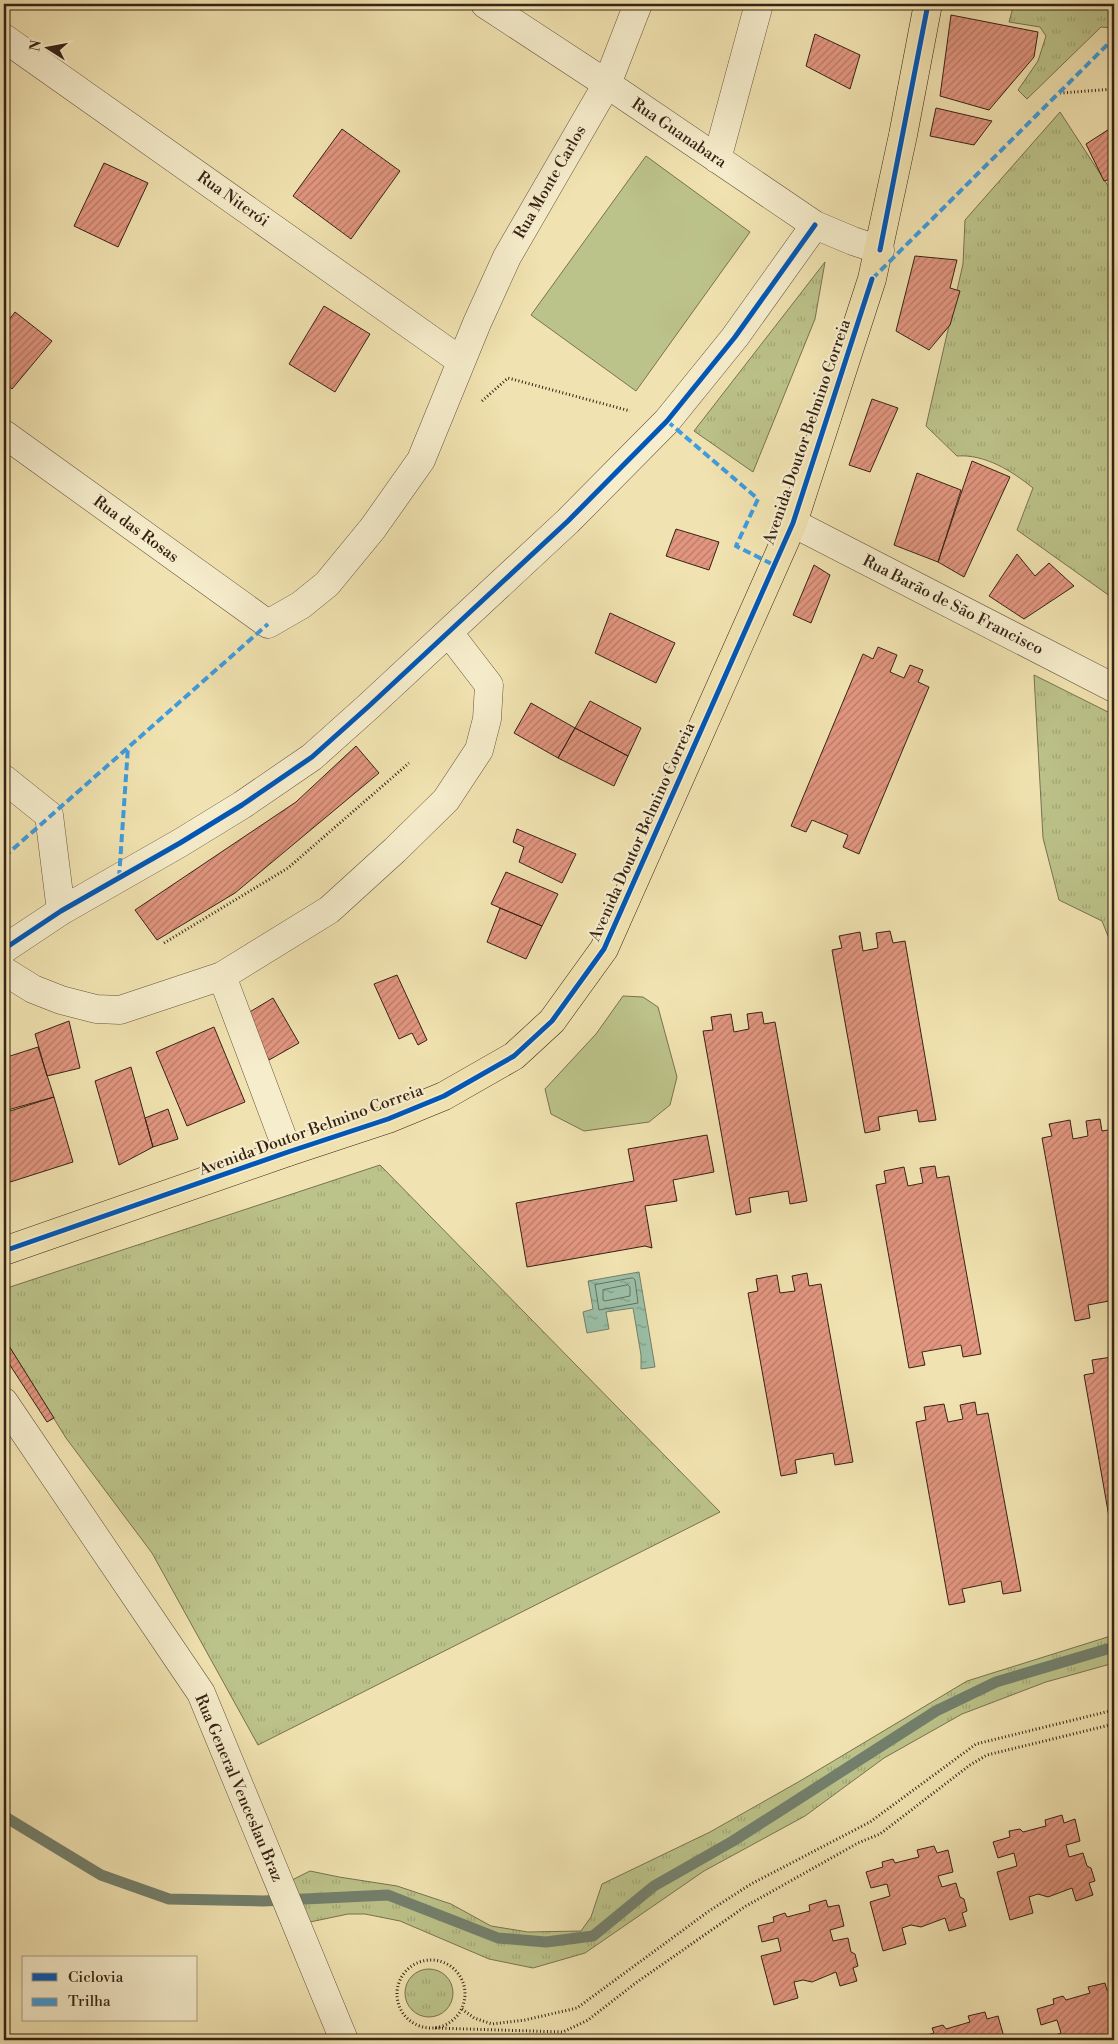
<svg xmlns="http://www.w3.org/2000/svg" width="1118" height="2044" font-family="'Libre Bodoni',serif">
<defs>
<pattern id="grass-tufts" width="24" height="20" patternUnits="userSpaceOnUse" patternTransform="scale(1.25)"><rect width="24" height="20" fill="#bcc38a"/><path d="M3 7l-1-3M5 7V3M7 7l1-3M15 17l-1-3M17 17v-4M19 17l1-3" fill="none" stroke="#a2a776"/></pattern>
<pattern id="water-ripples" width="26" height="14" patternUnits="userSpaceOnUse" patternTransform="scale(1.25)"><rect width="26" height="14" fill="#9bbfa7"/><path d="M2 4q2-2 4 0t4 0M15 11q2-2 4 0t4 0" fill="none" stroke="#7f9b87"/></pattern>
<pattern id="building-hatch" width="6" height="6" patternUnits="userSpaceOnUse" patternTransform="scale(1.25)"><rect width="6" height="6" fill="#e29680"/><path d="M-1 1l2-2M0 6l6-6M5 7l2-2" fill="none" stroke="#b87a68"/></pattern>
</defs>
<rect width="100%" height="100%" fill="#f1e3b1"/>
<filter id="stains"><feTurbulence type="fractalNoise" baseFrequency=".004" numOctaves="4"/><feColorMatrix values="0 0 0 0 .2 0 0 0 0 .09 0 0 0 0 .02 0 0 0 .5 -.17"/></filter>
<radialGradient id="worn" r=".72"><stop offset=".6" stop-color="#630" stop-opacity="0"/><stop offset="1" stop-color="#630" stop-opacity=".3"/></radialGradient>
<path fill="url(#grass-tufts)" stroke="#797250" d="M 1014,4 L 1114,4 L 1114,28 L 1101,27 L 1027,99 L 1018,90 L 1038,61 L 1046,36 L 1040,27 L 1009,22 Z
M 1060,112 L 1114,195 L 1114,599 L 1017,530 L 1033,488 C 1012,471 985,454 957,456 L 926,426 L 963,264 L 965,220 Z
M 825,262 L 815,319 L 753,472 L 694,431 Z
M 1034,675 L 1114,715 L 1114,951 L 1102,921 L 1059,900 L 1043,838 Z
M 380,1165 L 720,1512 L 258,1745 L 152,1553 L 66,1438 L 4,1338 L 4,1289 Z
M 1114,1635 L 1114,1663 L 1046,1682 L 962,1714 L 884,1758 L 805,1816 L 704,1871 L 585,1953 L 533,1968 L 489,1959 L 400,1921 L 365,1914 L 348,1914 L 310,1922 L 292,1880 L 310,1871 L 339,1877 L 397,1886 L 451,1904 L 491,1926 L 528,1932 L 581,1931 L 591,1917 L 602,1884 L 710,1832 L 800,1781 L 967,1681 Z
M405 1993a24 24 0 1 1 48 0a24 24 0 1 1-48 0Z"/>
<path fill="#bcc38a" stroke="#797250" d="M 646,156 L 750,232 L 636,391 L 531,315 Z
M 623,996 L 643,997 L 658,1007 L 677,1077 L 670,1105 L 649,1122 L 584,1131 L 551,1114 L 545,1089 L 596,1034 Z"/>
<path fill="url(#water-ripples)" stroke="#73806d" d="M 639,1272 L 655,1367 L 641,1369 L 641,1355 L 633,1308 L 606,1312 L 609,1329 L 587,1333 L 583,1312 L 593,1309 L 588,1281 Z"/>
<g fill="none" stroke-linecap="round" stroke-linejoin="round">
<path stroke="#68705e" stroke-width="1" d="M 633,1278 L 635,1280 L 638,1303 L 599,1310 L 595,1285 Z
M 628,1285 L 630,1287 L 630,1296 L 605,1301 L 603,1300 L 603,1290 Z"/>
<path stroke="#73806d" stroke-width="11" d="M 4,1819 L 7,1818 L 101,1875 L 169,1899 L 263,1901 L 388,1895 L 498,1938 L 546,1942 L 593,1936 L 654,1886 L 733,1841 L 936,1711 L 996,1682 L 1114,1647"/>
</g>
<path fill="url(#building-hatch)" stroke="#362215" d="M 951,15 L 1038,32 L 1034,57 L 989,110 L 940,96 Z
M 815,34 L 860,55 L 850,89 L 806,66 Z
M 936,108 L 992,121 L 974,145 L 930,136 Z
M 1114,126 L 1114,178 L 1104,181 L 1086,144 Z
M 342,129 L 400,171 L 351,239 L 293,196 Z
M 104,163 L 148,183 L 118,247 L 74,226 Z
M 915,256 L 957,260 L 950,288 L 960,291 L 950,325 L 929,350 L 896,331 Z
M 324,306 L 370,334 L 335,392 L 289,364 Z
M 15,312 L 52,341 L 12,389 L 4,382 L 4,326 Z
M 872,399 L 898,408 L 870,472 L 849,465 Z
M 972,461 L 1010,477 L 964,577 L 938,562 Z
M 917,473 L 961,490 L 938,562 L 894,545 Z
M 676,529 L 719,542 L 709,570 L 666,556 Z
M 1017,554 L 1035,576 L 1049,563 L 1074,586 L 1024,619 L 989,596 Z
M 814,565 L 830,575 L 811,623 L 793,615 Z
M 610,613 L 675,643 L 656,683 L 595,653 Z
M 878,647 L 897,655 L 890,672 L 904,678 L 910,665 L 923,670 L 918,682 L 929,687 L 859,854 L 843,847 L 848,835 L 812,820 L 806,832 L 791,826 L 863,654 L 873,659 Z
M 590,701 L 641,728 L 628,756 L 575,728 Z
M 531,703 L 575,728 L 558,758 L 514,733 Z
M 575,728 L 628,756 L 614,786 L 558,758 Z
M 356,746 L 379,773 L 235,893 L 157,940 L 135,910 L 296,802 Z
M 517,829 L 576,854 L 562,883 L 519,862 L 524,847 L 513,842 Z
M 506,872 L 558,894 L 542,926 L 491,904 Z
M 500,908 L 542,926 L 526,959 L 487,942 Z
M 890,931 L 893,943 L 905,941 L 936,1120 L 919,1122 L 917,1110 L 878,1117 L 880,1130 L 865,1133 L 832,950 L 842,948 L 839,936 L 860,932 L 863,951 L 878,948 L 876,933 Z
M 397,975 L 427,1040 L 418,1045 L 412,1033 L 399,1039 L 374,984 Z
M 273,998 L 299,1043 L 269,1060 L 243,1016 Z
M 762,1012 L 764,1024 L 775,1022 L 807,1201 L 790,1204 L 788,1191 L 749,1198 L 751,1212 L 736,1215 L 703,1031 L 713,1030 L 711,1017 L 731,1014 L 734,1032 L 749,1029 L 747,1014 Z
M 69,1021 L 80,1068 L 47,1076 L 35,1034 Z
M 214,1027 L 245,1102 L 187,1126 L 156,1052 Z
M 38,1047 L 54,1097 L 4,1111 L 4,1058 Z
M 131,1067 L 153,1147 L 119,1165 L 95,1081 Z
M 54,1097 L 73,1162 L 4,1184 L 4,1113 Z
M 168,1109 L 178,1139 L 153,1147 L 145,1118 Z
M 1100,1119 L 1102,1131 L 1114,1129 L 1114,1300 L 1088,1305 L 1090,1318 L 1075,1321 L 1042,1138 L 1052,1136 L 1049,1124 L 1070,1120 L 1073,1139 L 1088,1136 L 1086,1121 Z
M 707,1135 L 714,1172 L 673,1180 L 677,1201 L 645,1206 L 652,1248 L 645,1246 L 527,1267 L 516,1203 L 634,1181 L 628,1149 Z
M 935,1166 L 937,1178 L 949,1176 L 981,1354 L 963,1357 L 961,1345 L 922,1352 L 925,1365 L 909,1368 L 876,1185 L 886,1183 L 884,1171 L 904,1167 L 908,1186 L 923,1183 L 920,1168 Z
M 807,1273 L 809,1286 L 821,1284 L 853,1462 L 835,1465 L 833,1453 L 795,1460 L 797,1473 L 781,1476 L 748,1293 L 758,1291 L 756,1279 L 777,1275 L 780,1293 L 795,1291 L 792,1276 Z
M 4,1338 L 54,1418 L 47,1422 L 4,1356 Z
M 1112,1357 L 1114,1371 L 1114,1545 L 1084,1375 L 1094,1373 L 1092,1360 Z
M 975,1402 L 977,1415 L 988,1413 L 1021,1591 L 1003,1594 L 1001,1581 L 962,1589 L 965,1602 L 949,1605 L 916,1422 L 926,1420 L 924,1407 L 944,1404 L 948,1422 L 963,1419 L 960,1405 Z
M 1062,1815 L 1064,1823 L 1075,1819 L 1080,1841 L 1066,1845 L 1069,1857 L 1083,1853 L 1087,1866 L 1091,1868 L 1095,1881 L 1089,1883 L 1093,1895 L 1076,1901 L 1072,1888 L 1048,1897 L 1038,1894 L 1029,1897 L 1033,1913 L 1010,1920 L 997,1872 L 1017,1866 L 1014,1853 L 998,1858 L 993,1842 L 1010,1837 L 1009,1831 L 1020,1829 L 1023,1832 L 1046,1826 L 1045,1820 Z
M 934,1846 L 937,1853 L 948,1850 L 953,1872 L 938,1876 L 942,1887 L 956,1883 L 960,1897 L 964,1899 L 967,1911 L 962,1913 L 966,1926 L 949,1931 L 945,1918 L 921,1927 L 911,1925 L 902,1928 L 906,1944 L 883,1951 L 870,1902 L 890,1896 L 887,1884 L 871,1888 L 866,1872 L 883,1867 L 882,1862 L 893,1859 L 895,1863 L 919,1857 L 917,1850 Z
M 826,1900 L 828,1907 L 839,1905 L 844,1926 L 830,1930 L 833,1941 L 848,1938 L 851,1952 L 855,1954 L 858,1966 L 853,1968 L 857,1981 L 840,1986 L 836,1972 L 812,1982 L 803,1980 L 794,1982 L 798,1998 L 774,2005 L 761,1956 L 781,1951 L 778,1938 L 762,1942 L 758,1926 L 774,1922 L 773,1917 L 785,1913 L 787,1917 L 810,1911 L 809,1905 Z
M 1105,1983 L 1107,1990 L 1114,1988 L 1114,2011 L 1109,2012 L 1112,2024 L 1114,2024 L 1114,2040 L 1041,2040 L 1061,2033 L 1057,2020 L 1041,2025 L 1037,2009 L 1054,2004 L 1053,1999 L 1063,1996 L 1066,2000 L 1090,1993 L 1088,1987 Z
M 985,2012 L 987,2019 L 998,2016 L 1004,2037 L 993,2040 L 917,2040 L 917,2038 L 934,2033 L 932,2028 L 943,2025 L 946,2029 L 970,2022 L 968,2016 Z"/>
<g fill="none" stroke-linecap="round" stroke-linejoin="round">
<g stroke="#65523c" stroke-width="29">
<path id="minor" d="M 485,4 L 607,84 L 815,225 L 853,241 L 880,250
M 4,38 L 461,361
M 717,159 L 759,4
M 4,434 L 268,624 L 301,605 L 327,584 L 373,528 L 421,460 L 477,323 L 507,257 L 607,84 L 638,4
M 793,523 L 1114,688
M 4,779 L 49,815 L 61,911
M 4,949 L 61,911 L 180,843 L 242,805 L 312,757 L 369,706 L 568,521 L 667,421 L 735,337 L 815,225
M 4,971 L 33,989 L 61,1000 L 96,1009 L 120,1010 L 222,976 L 288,1152
M 222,976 L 329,910 L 395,850 L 446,800 L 479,750 L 487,719 L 489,685 L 449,633
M 4,1402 L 201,1693 L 344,2040"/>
</g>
<g stroke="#362215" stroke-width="29">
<path id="major" d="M 4,1251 L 288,1152 L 388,1119 L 444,1096 L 514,1056 L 552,1021 L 604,949 L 793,523 L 872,279 L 903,135 L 928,4"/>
</g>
<path stroke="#362215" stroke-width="3" stroke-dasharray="1 2.5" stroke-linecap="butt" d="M 1060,93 L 1114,89
M 482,401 L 508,378 L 630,411
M 164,943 L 288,868 L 409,763
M397 1994a34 34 0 1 1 68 0a34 34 0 1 1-68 0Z
M 462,2009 L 474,2018 L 492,2024 L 525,2020 L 577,2008 L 709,1911 L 751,1884 L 870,1822 L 976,1744 L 1114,1710
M 435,2028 L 563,2032 L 588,2020 L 637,1982 L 746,1906 L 858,1843 L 880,1834 L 970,1765 L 987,1755 L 1114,1724"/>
<use href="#minor" stroke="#f6edcc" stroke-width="28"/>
<use href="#major" stroke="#f1e3b1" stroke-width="28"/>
<path stroke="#3e9cdf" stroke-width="4" stroke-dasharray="8 4" stroke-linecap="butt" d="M 872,279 L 1114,38
M 667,421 L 758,499 L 736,546 L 774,565
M 4,857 L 268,624
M 119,878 L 128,747"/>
<g stroke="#f6edcc" stroke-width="8">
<path id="cycleway" d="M 880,250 L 928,4
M 4,949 L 61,911 L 180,843 L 242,805 L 312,757 L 369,706 L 568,521 L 667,421 L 735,337 L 815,225
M 4,1251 L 288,1152 L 388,1119 L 444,1096 L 514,1056 L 552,1021 L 604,949 L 793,523 L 872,279"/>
</g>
<use href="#cycleway" stroke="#0057b8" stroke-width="5"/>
</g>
<g text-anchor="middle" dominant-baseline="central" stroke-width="4.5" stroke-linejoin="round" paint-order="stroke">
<g font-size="16" fill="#362215" stroke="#f6edcc">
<text transform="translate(679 133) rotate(34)">Rua Guanabara</text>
<text transform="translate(550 182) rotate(-60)">Rua Monte Carlos</text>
<text transform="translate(233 199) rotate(35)">Rua Niterói</text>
<text transform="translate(807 432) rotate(-71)">Avenida Doutor Belmino Correia</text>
<text transform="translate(136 529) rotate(36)">Rua das Rosas</text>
<text transform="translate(953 605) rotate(27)">Rua Barão de São Francisco</text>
<text transform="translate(642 832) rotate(-66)">Avenida Doutor Belmino Correia</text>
<text transform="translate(311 1130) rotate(-20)">Avenida Doutor Belmino Correia</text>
<text transform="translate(239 1788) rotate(67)">Rua General Venceslau Braz</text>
</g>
</g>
<rect width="1118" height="2044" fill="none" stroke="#f1e3b1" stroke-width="20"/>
<rect x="5" y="5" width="1108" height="2034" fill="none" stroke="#362215" stroke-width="2.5"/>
<rect x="10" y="10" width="1098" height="2024" fill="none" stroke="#362215"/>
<rect x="22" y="1956" width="175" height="65" fill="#f6edcc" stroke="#a99c83"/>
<rect x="32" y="1973" width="25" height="8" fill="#0057b8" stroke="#a99c83"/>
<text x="68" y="1982" font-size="15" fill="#362215">Ciclovia</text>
<rect x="32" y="1998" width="25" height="8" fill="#3e9cdf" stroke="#a99c83"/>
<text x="68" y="2006" font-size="15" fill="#362215">Trilha</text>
<g transform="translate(48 48) rotate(281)" stroke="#f6edcc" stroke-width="4" paint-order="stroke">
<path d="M0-4L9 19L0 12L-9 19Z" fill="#362215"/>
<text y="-8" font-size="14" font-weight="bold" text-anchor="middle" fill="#362215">N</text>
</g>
<rect width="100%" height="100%" filter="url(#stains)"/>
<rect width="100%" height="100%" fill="url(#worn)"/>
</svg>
